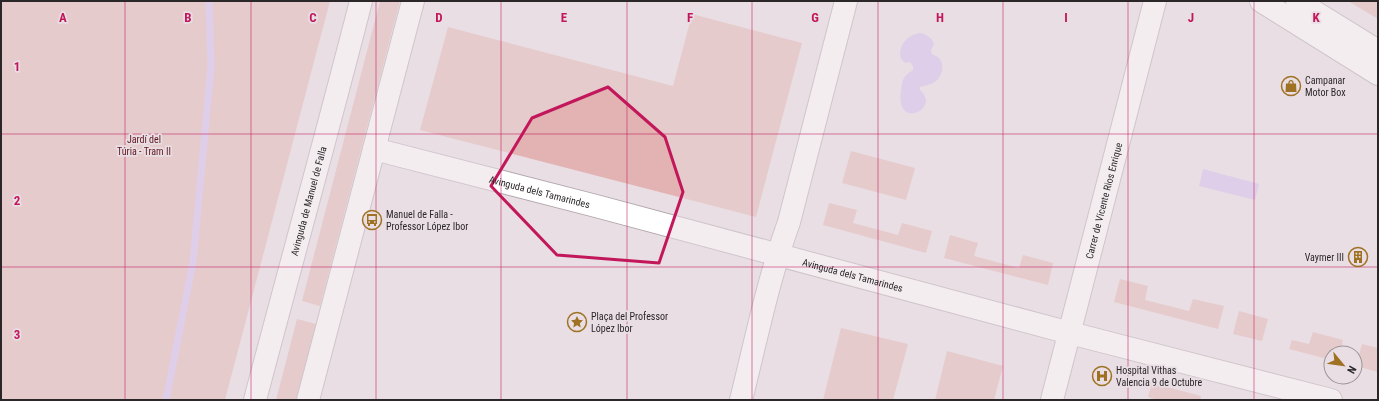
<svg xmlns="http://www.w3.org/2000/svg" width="1379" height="401" font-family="'Roboto Condensed',sans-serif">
<rect width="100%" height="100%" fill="#e9dee4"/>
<path fill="#e2b3b2" d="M 1,1 L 330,1 L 225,400 L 1,400 Z
M 380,1 L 400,1 L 320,306 L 302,301 Z
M 1348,1 L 1378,1 L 1378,19 Z
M 692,14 L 802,43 L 756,217 L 420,130 L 448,27 L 673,86 Z
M 851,151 L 915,168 L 906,200 L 842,183 Z
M 829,203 L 857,210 L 853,223 L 898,235 L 902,223 L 932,231 L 926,253 L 823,225 Z
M 950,235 L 978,243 L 974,256 L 1019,268 L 1023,255 L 1053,263 L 1048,285 L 944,258 Z
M 1120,279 L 1148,286 L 1145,300 L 1189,311 L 1193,299 L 1224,306 L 1218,329 L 1114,302 Z
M 1239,311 L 1268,319 L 1262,341 L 1233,334 Z
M 297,319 L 316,324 L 296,400 L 276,400 Z
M 841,328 L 908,344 L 893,400 L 823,400 Z
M 1313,332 L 1343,340 L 1340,353 L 1331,353 L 1331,360 L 1289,349 L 1292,340 L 1309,344 Z
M 1362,344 L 1378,348 L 1378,372 L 1356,366 Z
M 947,351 L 1003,366 L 994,400 L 935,400 Z
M 1152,383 L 1201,396 L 1200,400 L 1157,400 L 1148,397 Z"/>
<path fill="#d2bbef" d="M 921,33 C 927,35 933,38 934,45 L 931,50 L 931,52 C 933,56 936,55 939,58 C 946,66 941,79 933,83 C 928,86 924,85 920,87 L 920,90 C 942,109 895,131 901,91 C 902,80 903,76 913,70 L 913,66 L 910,62 L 905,63 L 901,59 C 897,46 908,34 921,33 Z
M 1203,169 L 1259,184 L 1255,200 L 1199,186 Z"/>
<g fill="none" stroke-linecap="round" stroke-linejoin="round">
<path stroke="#d2bbef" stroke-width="7" d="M 166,400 L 193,262 L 211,66 L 209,1"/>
<g stroke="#afa5ab" stroke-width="24">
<g id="minor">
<path d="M 1261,1 L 1378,74"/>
<path d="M 1297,1 L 1378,51"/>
<path id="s1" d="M 374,149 L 596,206 L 1070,333 L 1331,400"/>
<path d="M 308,400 L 413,1"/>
<path d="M 741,400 C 756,340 768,280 789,222 L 846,1"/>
<path id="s2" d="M 1052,400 L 1155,1"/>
</g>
</g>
<g stroke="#afa5ab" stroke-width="24">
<g id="major">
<path id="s3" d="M 255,400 C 290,267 327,134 361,1"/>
</g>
</g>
<use href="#minor" stroke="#fff" stroke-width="22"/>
<use href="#major" stroke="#fff" stroke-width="22"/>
</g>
<path d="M0 0H1379V401H0ZM 608,87 L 665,137 L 683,192 L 659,263 L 557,255 L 491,186 L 532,118 Z" fill="#e9dee4" fill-opacity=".55" fill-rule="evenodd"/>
<path fill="none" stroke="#c2185b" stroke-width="3" stroke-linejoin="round" d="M 608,87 L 665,137 L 683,192 L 659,263 L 557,255 L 491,186 L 532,118 Z"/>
<path fill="none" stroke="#c2185b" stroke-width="1" stroke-opacity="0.55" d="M 125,1 L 125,400M 251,1 L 251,400M 376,1 L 376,400M 501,1 L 501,400M 627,1 L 627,400M 752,1 L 752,400M 878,1 L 878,400M 1003,1 L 1003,400M 1128,1 L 1128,400M 1254,1 L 1254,400M 1,134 L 1378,134M 1,267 L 1378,267"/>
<defs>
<g id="shop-ring" transform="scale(1)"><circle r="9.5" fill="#e9dee4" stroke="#9f7123" stroke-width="1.5"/><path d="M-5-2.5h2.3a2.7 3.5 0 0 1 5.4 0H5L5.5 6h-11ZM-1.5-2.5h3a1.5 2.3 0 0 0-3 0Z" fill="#9f7123"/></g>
<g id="bus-ring" transform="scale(1)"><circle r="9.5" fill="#e9dee4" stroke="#9f7123" stroke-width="1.5"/><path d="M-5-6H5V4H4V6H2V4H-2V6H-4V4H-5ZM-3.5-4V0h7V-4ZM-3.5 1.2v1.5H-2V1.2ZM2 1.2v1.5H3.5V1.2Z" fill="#9f7123"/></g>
<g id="building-ring" transform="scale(1)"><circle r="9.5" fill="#e9dee4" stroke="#9f7123" stroke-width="1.5"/><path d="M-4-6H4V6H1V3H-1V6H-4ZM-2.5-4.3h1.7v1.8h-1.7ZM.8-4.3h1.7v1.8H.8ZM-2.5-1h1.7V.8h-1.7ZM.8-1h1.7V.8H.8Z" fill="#9f7123"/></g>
<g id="sight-ring" transform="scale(1)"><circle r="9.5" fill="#e9dee4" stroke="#9f7123" stroke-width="1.5"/><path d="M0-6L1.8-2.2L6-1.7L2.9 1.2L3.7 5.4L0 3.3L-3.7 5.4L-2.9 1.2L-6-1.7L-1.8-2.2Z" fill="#9f7123"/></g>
<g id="hospital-ring" transform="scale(1)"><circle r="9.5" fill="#e9dee4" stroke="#9f7123" stroke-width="1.5"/><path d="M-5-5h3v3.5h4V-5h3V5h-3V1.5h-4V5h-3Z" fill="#9f7123"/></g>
</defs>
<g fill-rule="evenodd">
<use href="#shop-ring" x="1291" y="86"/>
<use href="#bus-ring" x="372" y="220"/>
<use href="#building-ring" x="1358" y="257"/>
<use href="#sight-ring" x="577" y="322"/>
<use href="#hospital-ring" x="1102" y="376"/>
</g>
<g text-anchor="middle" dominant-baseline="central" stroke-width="3.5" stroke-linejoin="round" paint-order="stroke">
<g font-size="10" fill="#2b2729" stroke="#e9dee4" text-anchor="start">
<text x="1305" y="80">Campanar<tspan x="1305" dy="12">Motor Box</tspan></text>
<text x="386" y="214">Manuel de Falla -<tspan x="386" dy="12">Professor López Ibor</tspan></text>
<text x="1344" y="257" text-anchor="end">Vaymer III</text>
<text x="591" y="316">Plaça del Professor<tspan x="591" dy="12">López Ibor</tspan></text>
<text x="1116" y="370">Hospital Vithas<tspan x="1116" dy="12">Valencia 9 de Octubre</tspan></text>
</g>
<g font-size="10" fill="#5f151d" stroke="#e9dee4">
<text x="144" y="139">Jardí del<tspan x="144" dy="12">Túria - Tram II</tspan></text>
</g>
<g font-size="10" fill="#2b2729" stroke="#e9dee4">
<text stroke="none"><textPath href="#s1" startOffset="171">Avinguda dels Tamarindes</textPath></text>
<text stroke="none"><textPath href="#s3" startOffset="206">Avinguda de Manuel de Falla</textPath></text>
<text stroke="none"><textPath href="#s2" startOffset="206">Carrer de Vicente Rios Enrique</textPath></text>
<text stroke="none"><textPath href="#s1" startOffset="495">Avinguda dels Tamarindes</textPath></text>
</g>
</g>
<g font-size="13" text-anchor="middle" font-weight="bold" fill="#c2185b" stroke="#e9dee4" stroke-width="3.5" stroke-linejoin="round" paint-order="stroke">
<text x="63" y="22">A</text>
<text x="188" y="22">B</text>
<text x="313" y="22">C</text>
<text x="439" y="22">D</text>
<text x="564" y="22">E</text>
<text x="690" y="22">F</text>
<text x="815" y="22">G</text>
<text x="940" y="22">H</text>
<text x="1066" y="22">I</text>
<text x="1191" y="22">J</text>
<text x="1316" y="22">K</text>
<text x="17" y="71">1</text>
<text x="17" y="205">2</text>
<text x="17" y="339">3</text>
</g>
<rect width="1379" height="401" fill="none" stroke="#2b2729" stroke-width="4"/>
<g transform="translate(1343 365) rotate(119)"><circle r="19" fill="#e9dee4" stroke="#9d9599"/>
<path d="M0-3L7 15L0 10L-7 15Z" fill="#9f7123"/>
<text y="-6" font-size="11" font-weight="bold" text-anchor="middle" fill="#2b2729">N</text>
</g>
</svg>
